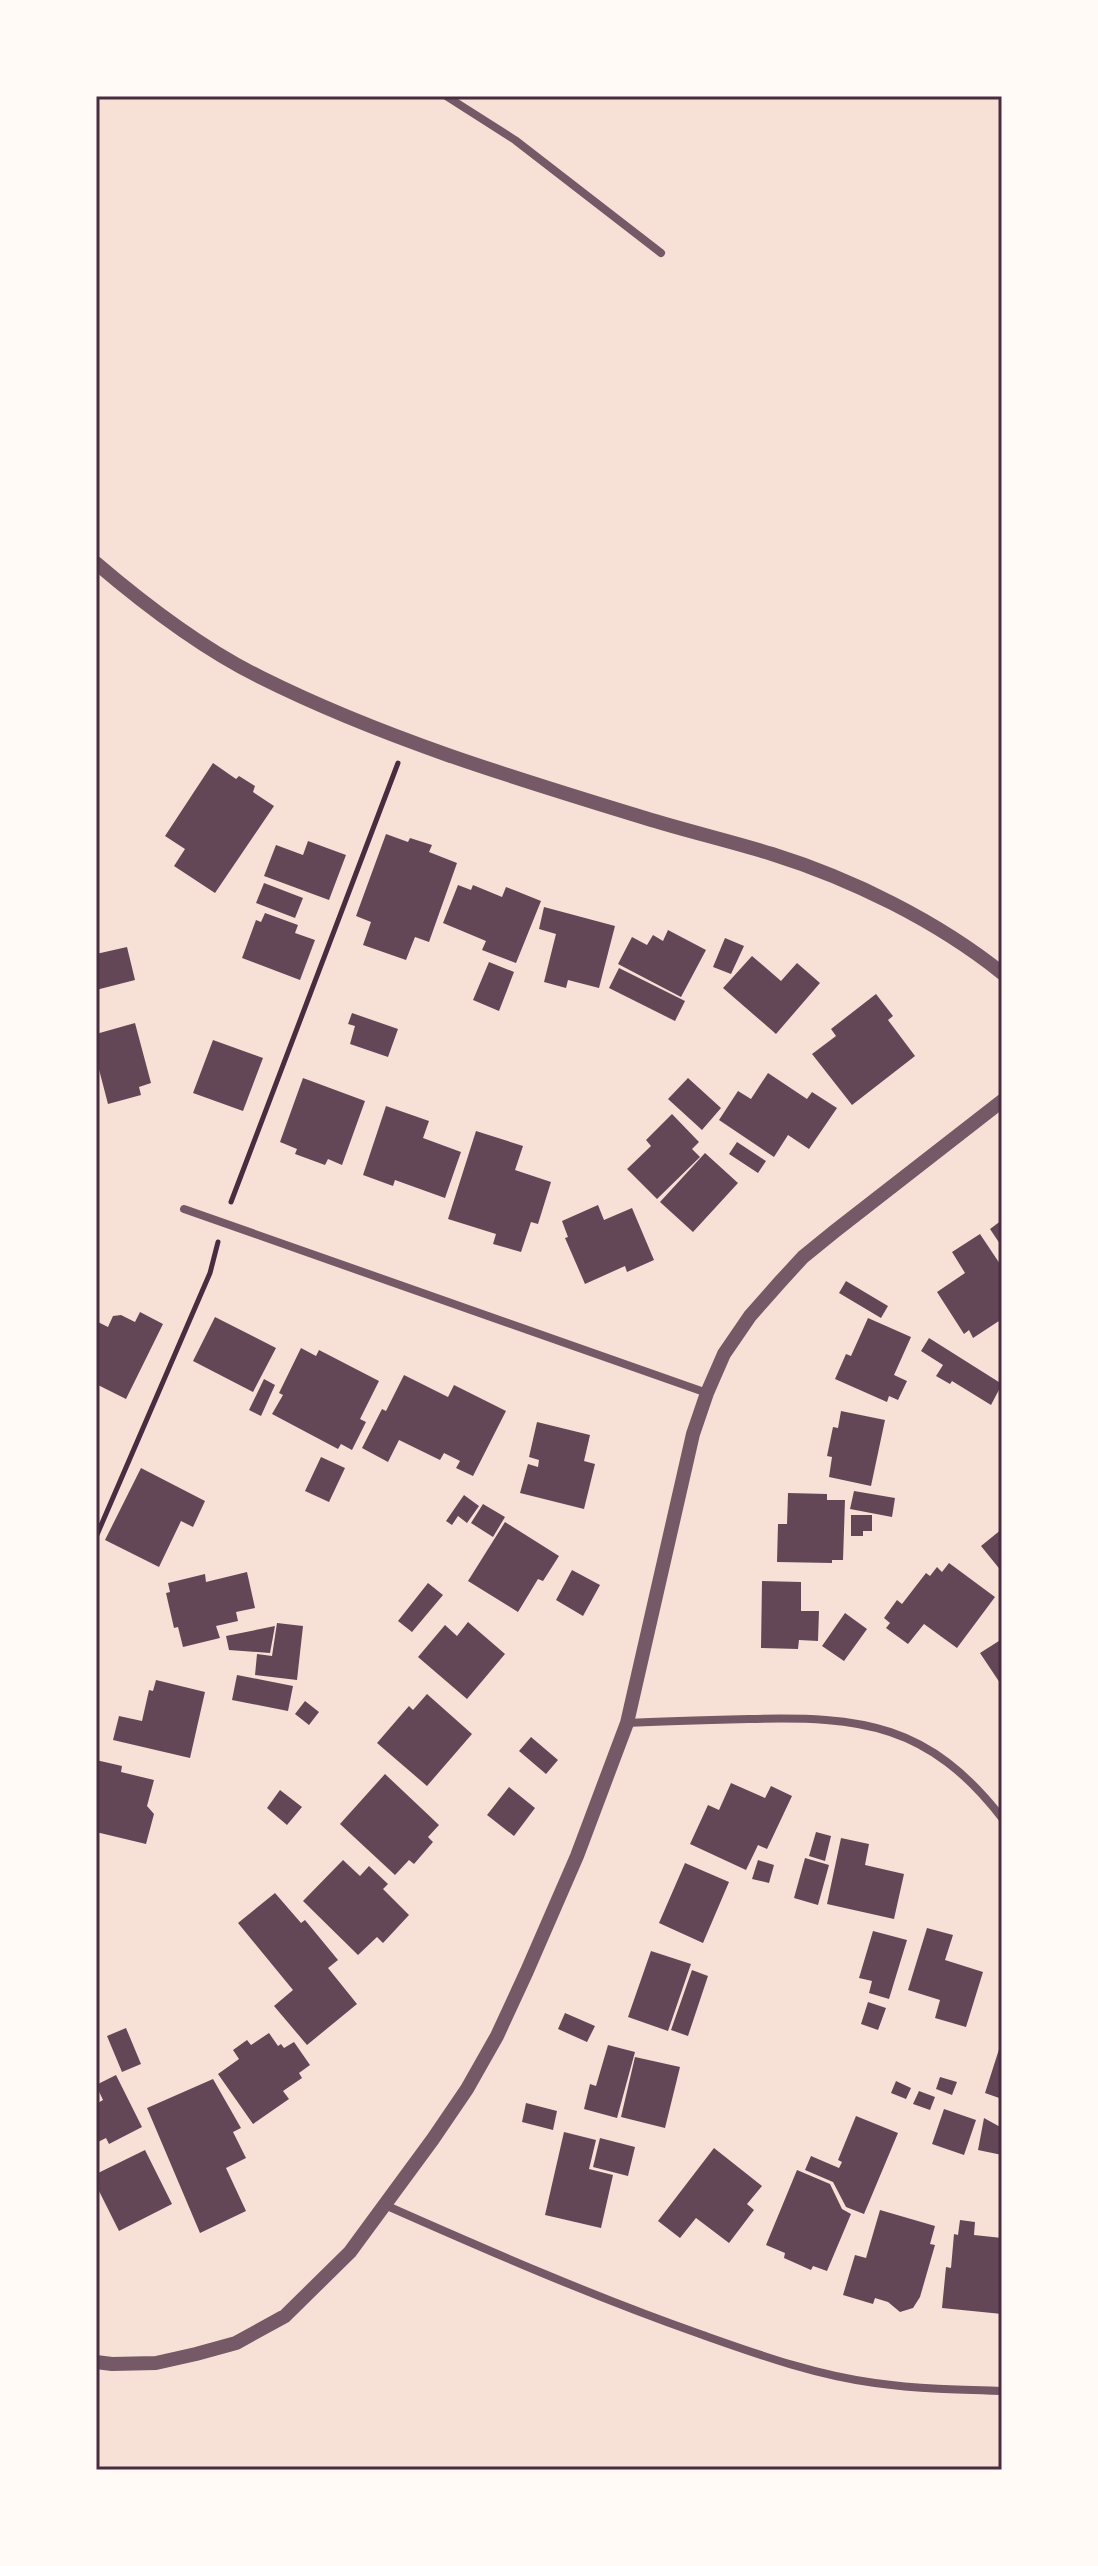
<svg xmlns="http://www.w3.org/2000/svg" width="1098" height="2566" font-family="Ubuntu,sans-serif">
<rect width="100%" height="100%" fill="#f7e1d7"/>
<path fill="#644757" d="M 213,763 L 236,779 L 239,776 L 255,786 L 253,792 L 274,806 L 215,893 L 174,866 L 185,849 L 165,836 Z
M 386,834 L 408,842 L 410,838 L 432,845 L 429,852 L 457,863 L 429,942 L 415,937 L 406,960 L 363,945 L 371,922 L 356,916 Z
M 308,841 L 346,855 L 329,900 L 264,876 L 276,845 L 303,855 Z
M 264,883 L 303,898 L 295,918 L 256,903 Z
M 458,885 L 471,890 L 473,885 L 502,897 L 506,887 L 541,901 L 516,963 L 482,950 L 486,941 L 443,923 Z
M 544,907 L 615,926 L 599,988 L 568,980 L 566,988 L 544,982 L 556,934 L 539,929 Z
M 265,913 L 298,925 L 295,933 L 315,940 L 300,980 L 242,958 L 256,920 L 261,922 Z
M 668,930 L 706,950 L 681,997 L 618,964 L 632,937 L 647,945 L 653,935 L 663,941 Z
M 725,938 L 744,946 L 731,974 L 713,967 Z
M 127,947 L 135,980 L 96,990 L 96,954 Z
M 752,956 L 781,981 L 797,963 L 820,983 L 776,1034 L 723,988 Z
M 489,962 L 514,972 L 499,1011 L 473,1000 Z
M 619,968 L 685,1001 L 675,1021 L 609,988 Z
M 876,994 L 893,1016 L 888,1020 L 915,1056 L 852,1105 L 812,1054 L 836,1036 L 831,1029 Z
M 352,1013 L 398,1029 L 388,1057 L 350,1044 L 355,1026 L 348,1024 Z
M 135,1023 L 151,1083 L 139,1087 L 141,1095 L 108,1104 L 96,1058 L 96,1034 Z
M 213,1040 L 263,1058 L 243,1111 L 193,1093 Z
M 768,1073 L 807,1099 L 812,1092 L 837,1108 L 809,1149 L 788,1135 L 774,1157 L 719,1120 L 738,1091 L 751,1099 Z
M 303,1078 L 365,1101 L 342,1165 L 328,1159 L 325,1165 L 295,1154 L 297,1149 L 280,1142 Z
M 688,1078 L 721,1108 L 702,1130 L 668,1099 Z
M 386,1106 L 429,1121 L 423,1138 L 461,1152 L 445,1198 L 395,1180 L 393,1186 L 363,1175 Z
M 672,1114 L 699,1142 L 692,1149 L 700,1157 L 657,1199 L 627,1169 L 651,1146 L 646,1140 Z
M 476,1131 L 523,1146 L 515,1170 L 551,1182 L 538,1224 L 531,1222 L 521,1252 L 493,1244 L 496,1234 L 448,1219 Z
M 737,1142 L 766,1161 L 758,1173 L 729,1154 Z
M 705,1153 L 738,1183 L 693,1232 L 660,1202 Z
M 598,1205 L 604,1220 L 632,1208 L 654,1260 L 627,1272 L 625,1266 L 585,1284 L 565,1238 L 568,1237 L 562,1221 Z
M 1002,1220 L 1002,1247 L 990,1229 Z
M 980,1234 L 1002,1267 L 1002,1319 L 973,1338 L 969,1330 L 964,1334 L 937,1292 L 965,1273 L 952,1252 Z
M 846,1281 L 888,1306 L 881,1318 L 839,1293 Z
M 140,1312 L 163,1324 L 126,1399 L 96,1384 L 96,1321 L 108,1327 L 113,1316 L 121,1315 L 135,1322 Z
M 215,1317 L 276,1348 L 253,1392 L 193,1361 Z
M 868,1318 L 911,1337 L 894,1375 L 907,1381 L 898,1400 L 889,1396 L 887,1402 L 835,1379 L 846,1354 L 851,1356 Z
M 929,1338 L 1002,1384 L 991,1405 L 952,1381 L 950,1384 L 936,1376 L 943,1365 L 921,1351 Z
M 301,1348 L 316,1356 L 319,1350 L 379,1381 L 360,1419 L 366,1422 L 352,1450 L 341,1444 L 338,1449 L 272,1414 L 283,1395 L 279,1393 Z
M 404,1375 L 448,1397 L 454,1385 L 506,1411 L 473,1476 L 456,1468 L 460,1461 L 444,1453 L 440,1460 L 399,1440 L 388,1462 L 362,1448 L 382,1409 L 386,1411 Z
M 264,1379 L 275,1385 L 261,1416 L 249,1410 Z
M 841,1411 L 885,1420 L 871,1486 L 829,1477 L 832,1457 L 827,1456 L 833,1427 L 838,1428 Z
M 537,1422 L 590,1435 L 584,1461 L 595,1464 L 584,1509 L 520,1493 L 528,1464 L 538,1467 L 539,1460 L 529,1457 Z
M 321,1457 L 345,1468 L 329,1502 L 305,1491 Z
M 141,1468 L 205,1501 L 193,1527 L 181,1521 L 159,1567 L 105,1540 Z
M 854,1491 L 895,1498 L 892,1517 L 850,1509 Z
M 788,1493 L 827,1494 L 827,1500 L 845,1500 L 843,1560 L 832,1560 L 832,1563 L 777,1562 L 778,1524 L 787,1524 Z
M 464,1495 L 479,1506 L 467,1523 L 458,1516 L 452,1525 L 446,1521 Z
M 483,1504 L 505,1517 L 493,1537 L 471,1523 Z
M 851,1515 L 872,1515 L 872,1531 L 863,1531 L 863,1536 L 851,1536 Z
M 505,1522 L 559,1556 L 543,1581 L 538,1579 L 518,1612 L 468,1581 Z
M 1002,1529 L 1002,1572 L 981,1546 Z
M 949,1563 L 995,1597 L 957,1648 L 924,1624 L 908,1644 L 886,1628 L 890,1623 L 884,1618 L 897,1600 L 902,1604 L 926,1573 L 930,1576 L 937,1567 L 942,1572 Z
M 572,1570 L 600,1585 L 583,1616 L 556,1600 Z
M 247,1572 L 255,1608 L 236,1612 L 238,1621 L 216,1626 L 220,1638 L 183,1647 L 178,1627 L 174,1628 L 166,1593 L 170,1592 L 168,1583 L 205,1574 L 206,1582 Z
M 762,1581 L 801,1582 L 801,1611 L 819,1611 L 818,1641 L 799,1640 L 798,1649 L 761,1648 Z
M 428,1583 L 443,1595 L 412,1632 L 398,1621 Z
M 845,1613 L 867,1629 L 844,1661 L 822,1646 Z
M 468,1622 L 505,1654 L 467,1699 L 418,1657 L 445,1625 L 457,1636 Z
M 277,1623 L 303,1626 L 297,1680 L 255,1675 L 257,1654 L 272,1656 Z
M 275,1626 L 270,1653 L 229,1650 L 226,1636 Z
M 1002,1639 L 1002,1686 L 980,1653 Z
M 237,1675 L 293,1686 L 288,1711 L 232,1700 Z
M 156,1680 L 205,1692 L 190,1758 L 113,1740 L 119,1716 L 142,1721 L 149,1690 L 153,1691 Z
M 427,1694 L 472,1734 L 427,1786 L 377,1743 L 409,1706 L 413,1710 Z
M 305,1701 L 319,1712 L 309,1725 L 295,1714 Z
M 531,1737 L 558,1760 L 546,1774 L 519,1751 Z
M 96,1760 L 122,1766 L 121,1772 L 154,1780 L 147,1806 L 154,1814 L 146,1844 L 96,1832 Z
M 385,1774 L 439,1825 L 428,1837 L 433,1842 L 414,1864 L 409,1860 L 395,1875 L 340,1824 Z
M 731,1783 L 765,1798 L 771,1786 L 792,1796 L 767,1849 L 758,1845 L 746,1870 L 690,1844 L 708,1805 L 719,1810 Z
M 509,1787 L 535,1808 L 514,1836 L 487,1815 Z
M 280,1790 L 302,1807 L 287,1825 L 267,1808 Z
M 816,1832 L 831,1836 L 825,1861 L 809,1856 Z
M 841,1838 L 869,1844 L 865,1865 L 904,1874 L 894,1919 L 827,1904 Z
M 805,1858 L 829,1865 L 818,1905 L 794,1898 Z
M 343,1860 L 360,1876 L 369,1866 L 388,1884 L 383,1889 L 409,1915 L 383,1943 L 377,1937 L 358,1955 L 303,1901 Z
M 758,1860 L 774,1865 L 769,1883 L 752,1879 Z
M 685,1863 L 729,1882 L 703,1943 L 659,1923 Z
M 275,1893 L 301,1923 L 305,1920 L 338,1960 L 328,1968 L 357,2004 L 307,2045 L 274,2006 L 293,1990 L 238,1923 Z
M 927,1928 L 953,1935 L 945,1960 L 983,1972 L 966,2027 L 935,2018 L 940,2000 L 908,1990 Z
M 873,1931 L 907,1940 L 889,1999 L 869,1993 L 872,1981 L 859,1978 Z
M 651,1951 L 691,1964 L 668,2031 L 628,2017 Z
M 692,1970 L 708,1976 L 688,2036 L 671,2030 Z
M 868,2002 L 886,2008 L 878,2030 L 861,2024 Z
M 565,2013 L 595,2026 L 587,2042 L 558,2029 Z
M 126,2028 L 141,2064 L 122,2072 L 107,2036 Z
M 269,2033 L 278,2046 L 281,2044 L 284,2048 L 294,2042 L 310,2065 L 299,2073 L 302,2078 L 283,2091 L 289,2099 L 253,2124 L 218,2074 L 239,2059 L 233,2050 L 247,2040 L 251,2045 Z
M 1002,2040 L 1002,2099 L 985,2093 Z
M 608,2045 L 635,2052 L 617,2118 L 584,2109 L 590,2084 L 596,2086 Z
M 635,2057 L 680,2067 L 665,2128 L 621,2117 Z
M 116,2075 L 142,2127 L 109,2144 L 106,2138 L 96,2143 L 96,2104 L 103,2100 L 96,2085 Z
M 940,2077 L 957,2082 L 952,2095 L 936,2089 Z
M 213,2079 L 241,2128 L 233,2132 L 246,2158 L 226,2168 L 246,2211 L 200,2233 L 147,2108 Z
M 896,2081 L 911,2088 L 906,2099 L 891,2093 Z
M 919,2091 L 935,2097 L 930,2110 L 913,2104 Z
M 526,2103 L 557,2111 L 553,2130 L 522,2122 Z
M 944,2109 L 976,2120 L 964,2155 L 932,2144 Z
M 856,2116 L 898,2133 L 864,2214 L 846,2207 L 833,2182 L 805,2170 L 811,2156 L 839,2168 L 842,2162 L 838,2160 Z
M 984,2118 L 1002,2128 L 1002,2155 L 978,2150 Z
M 564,2132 L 596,2140 L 589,2169 L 613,2175 L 601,2228 L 545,2215 Z
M 600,2138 L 635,2147 L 628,2176 L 593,2167 Z
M 714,2148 L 762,2186 L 747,2204 L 754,2210 L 729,2243 L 696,2218 L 680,2238 L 658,2221 Z
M 145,2150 L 172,2204 L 119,2231 L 96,2185 L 96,2174 Z
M 797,2170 L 830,2184 L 842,2209 L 851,2214 L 827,2271 L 813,2266 L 811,2270 L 784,2258 L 785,2253 L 766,2245 Z
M 880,2210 L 935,2226 L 930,2244 L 935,2245 L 920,2297 L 913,2308 L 900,2312 L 888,2302 L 875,2298 L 873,2304 L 843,2295 L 855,2255 L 866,2258 Z
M 960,2220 L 975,2222 L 974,2235 L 1002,2238 L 1002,2314 L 942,2308 L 946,2267 L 951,2268 L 954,2234 L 958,2235 Z"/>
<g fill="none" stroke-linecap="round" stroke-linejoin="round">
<path stroke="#4a2c40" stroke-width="5" d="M 231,1202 L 398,763
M 96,1537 L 210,1273 L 218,1242"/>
<path stroke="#755966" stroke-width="8" d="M 446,96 L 515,140 L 661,253
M 184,1209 L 707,1393
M 627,1723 C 668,1721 708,1720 749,1719 C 862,1716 929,1724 1002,1818
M 385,2205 C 489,2251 592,2296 700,2334 C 757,2354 814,2375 875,2383 C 917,2389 960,2390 1002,2391"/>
<path stroke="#755966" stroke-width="14" d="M 96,563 C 144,604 203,649 260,677 C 382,738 514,778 645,818 C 687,831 730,841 772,854 C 852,879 937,921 1002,973
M 96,2362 L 112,2364 L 156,2363 L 196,2354 L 236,2343 L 285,2316 L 350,2252 L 433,2139 L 467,2089 L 497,2036 L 527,1971 L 577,1856 L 627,1723 L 693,1434 L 707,1393 L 724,1354 L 750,1316 L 780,1282 L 803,1257 L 835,1231 L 1002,1101"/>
</g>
<rect width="1098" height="2566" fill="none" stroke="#fffaf5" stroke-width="196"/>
<rect x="98" y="98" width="902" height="2370" fill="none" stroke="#4a2c40" stroke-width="3"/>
</svg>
